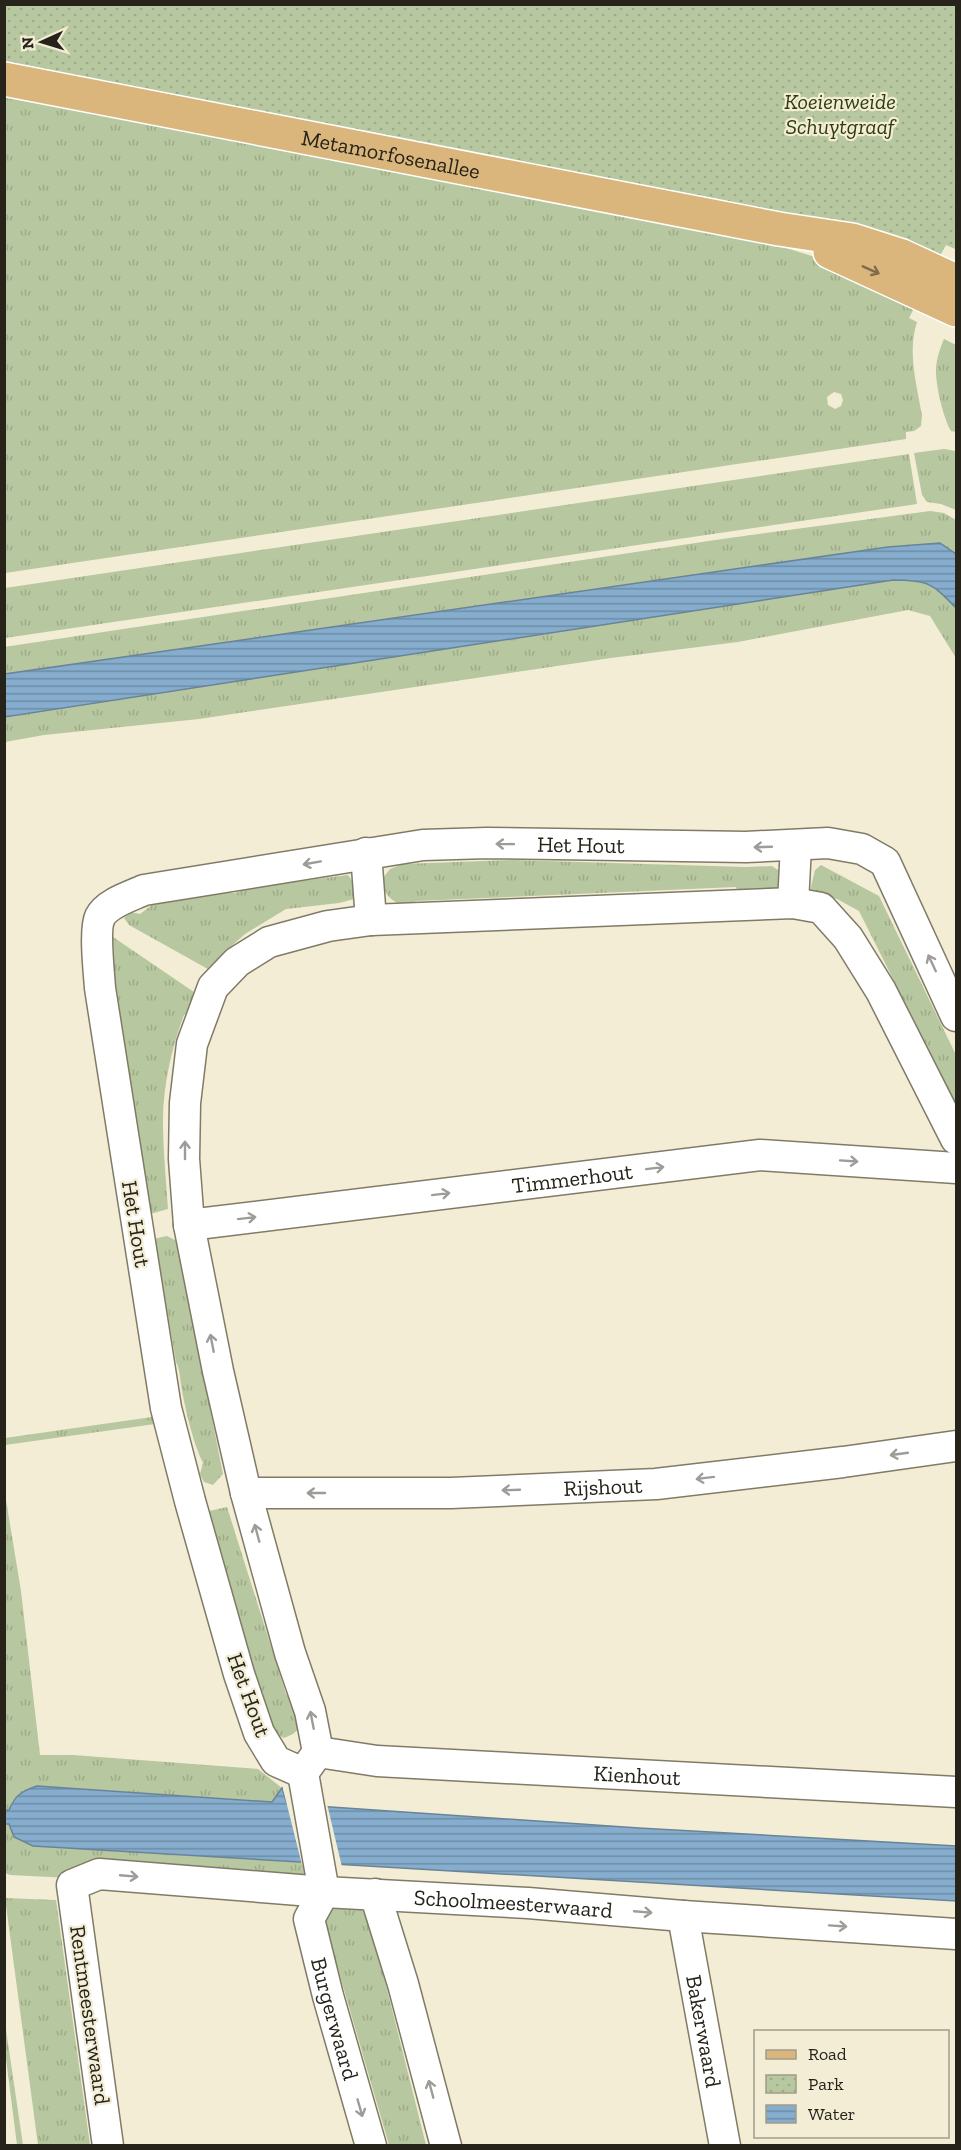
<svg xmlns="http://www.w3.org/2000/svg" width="961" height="2150" font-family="'Zilla Slab',serif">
<defs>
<pattern id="grass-tufts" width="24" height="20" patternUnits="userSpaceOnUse" patternTransform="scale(1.5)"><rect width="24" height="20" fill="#b7c79f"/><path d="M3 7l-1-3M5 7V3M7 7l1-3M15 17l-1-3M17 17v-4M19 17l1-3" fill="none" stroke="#9dab88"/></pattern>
<pattern id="park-dots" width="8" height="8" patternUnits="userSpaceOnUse" patternTransform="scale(1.5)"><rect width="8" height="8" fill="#b7c79f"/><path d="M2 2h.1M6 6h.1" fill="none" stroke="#9dab88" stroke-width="1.8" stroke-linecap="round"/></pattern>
<pattern id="water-rules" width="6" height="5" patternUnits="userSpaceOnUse" patternTransform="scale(1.5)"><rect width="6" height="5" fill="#86adce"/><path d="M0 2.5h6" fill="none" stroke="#6d8ca6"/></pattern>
</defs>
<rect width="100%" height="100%" fill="#f3edd6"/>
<path fill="url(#grass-tufts)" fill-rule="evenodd" d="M 5,96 L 770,243 L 828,261 L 919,299 L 909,318 L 917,322 C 907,352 917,386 922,416 L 921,426 L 914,431 L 906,432 L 906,439 L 5,573 ZM 834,392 L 841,394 L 843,400 L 841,406 L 835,409 L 828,405 L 827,397 Z
M 944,339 L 956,345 L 956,432 L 951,431 C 943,417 935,383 936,367 C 937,357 940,348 944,339 Z
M 944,449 L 956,451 L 956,510 L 941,504 L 927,502 L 922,495 L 914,453 Z
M 909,454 L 917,504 L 5,638 L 5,588 Z
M 930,511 L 944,513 L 956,520 L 956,554 L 940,543 L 888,547 L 5,674 L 4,647 L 722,539 Z
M 893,580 C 928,580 932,583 956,608 L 956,658 L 930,616 L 908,610 L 738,642 L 611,658 L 199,719 L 44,735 L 5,742 L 5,717 Z
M 512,860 L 746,867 L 772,866 L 784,874 L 779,889 L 739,896 L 736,887 L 416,901 L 405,907 C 390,899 384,897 383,878 L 390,869 L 403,864 Z
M 821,865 L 879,896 L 956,1055 L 956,1105 L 859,911 L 837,899 L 810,891 L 815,870 Z
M 348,875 L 355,885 L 354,899 L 339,903 L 286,909 L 245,934 L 227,950 L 225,958 L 215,973 L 129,925 L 124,918 L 130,912 L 140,914 L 153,904 L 223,892 L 235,893 L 252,887 Z
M 113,937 L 194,992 L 189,1013 L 184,1015 C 172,1046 163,1086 163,1120 C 163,1150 166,1179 168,1209 L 150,1214 L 114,972 Z
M 167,1236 L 177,1241 L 223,1474 L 213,1485 L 204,1482 L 200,1474 L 203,1463 C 193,1443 185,1408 181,1385 C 180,1377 180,1370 176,1362 L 161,1276 L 157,1267 L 153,1239 Z
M 152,1417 L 155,1424 L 5,1445 L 5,1438 Z
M 4,1488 L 21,1591 L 40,1755 L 73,1755 L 258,1769 L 282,1788 L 273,1802 L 55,1787 L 13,1800 L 9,1810 L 5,1811 Z
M 227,1507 L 286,1694 L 295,1706 L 301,1727 L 293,1734 L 284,1738 L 272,1732 L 262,1702 L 209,1511 Z
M 5,1824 L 9,1824 L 33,1846 L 302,1862 L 305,1877 L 70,1878 L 10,1875 L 5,1873 Z
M 5,1898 L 56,1900 L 90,2145 L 38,2145 Z
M 356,1905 L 368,1916 L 375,1941 L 426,2145 L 389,2145 L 338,1969 L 323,1951 L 323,1924 L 328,1912 L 338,1906 Z
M 4,2016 L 23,2145 L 17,2145 L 5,2051 Z"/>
<path fill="url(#park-dots)" d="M 4,5 L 956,5 L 956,247 L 955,249 L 946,245 L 936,263 L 828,224 L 718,199 L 5,63 Z"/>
<path fill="url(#water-rules)" stroke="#698498" stroke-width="1.5" d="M 940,543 L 956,554 L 956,608 C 932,583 928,580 893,580 L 5,717 L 5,674 L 888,547 Z
M 37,1786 L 272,1802 L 282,1788 L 287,1804 L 639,1828 L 956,1846 L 956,1901 L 33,1846 L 14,1837 L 9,1824 L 5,1824 L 4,1811 L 9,1810 C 15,1795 22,1791 37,1786 Z"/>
<path fill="#f3edd6" d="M 283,1789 L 286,1789 L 289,1801 L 327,1804 L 342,1867 L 302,1865 Z"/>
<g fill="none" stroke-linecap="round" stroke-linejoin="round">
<g stroke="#807b67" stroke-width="33">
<g id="minor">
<path d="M 366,853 L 371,920"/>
<path d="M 793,903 L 796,846"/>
<path id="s1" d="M 189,1225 L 760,1155 L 956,1168"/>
<path id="s2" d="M 246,1493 L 451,1493 L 656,1484 L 843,1462 L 956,1446"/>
<path id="s3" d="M 318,1752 L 377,1761 L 956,1792"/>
<path id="s4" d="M 303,1773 L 276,1761 L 259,1733 L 239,1674 L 190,1501 L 166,1408 L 100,988 C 99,973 94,929 100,917 C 107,903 131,896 144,890 L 423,845 L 487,843 L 746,847 L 828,843 L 862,849 L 885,862 L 956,1016"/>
<path d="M 324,1892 L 303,1773 L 318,1752 L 310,1711 L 290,1653 L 246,1493 L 218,1371 L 189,1225 L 184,1159 L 185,1103 L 192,1044 L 213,987 L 237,962 L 269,942 L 328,926 L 371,920 L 793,903 L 821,908 L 848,938 L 881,991 L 956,1139"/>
<path id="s5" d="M 324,1892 L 309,1919 L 328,1996 L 371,2146"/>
<path d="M 375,1894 L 403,1984 L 446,2146"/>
<path id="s6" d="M 683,1916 L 725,2146"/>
<path id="s7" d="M 108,2146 L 72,1885 L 99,1874 L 324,1892 L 528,1903 L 683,1916 L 956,1934"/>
</g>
</g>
<g stroke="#fff" stroke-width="36">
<g id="major">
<path id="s8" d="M 4,79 L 779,229 L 852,240 L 902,256 L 956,281"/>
<path d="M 830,252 L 956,310"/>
</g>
</g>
<use href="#minor" stroke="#fff" stroke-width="30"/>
<use href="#major" stroke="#dab67c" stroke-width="33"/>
</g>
<defs><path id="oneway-shaft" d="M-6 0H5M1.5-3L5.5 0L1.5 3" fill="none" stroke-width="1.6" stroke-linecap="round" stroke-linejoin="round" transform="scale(1.5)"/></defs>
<use stroke="#806c4b" href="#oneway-shaft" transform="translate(871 270) rotate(24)"/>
<g stroke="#9d9c98">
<use href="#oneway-shaft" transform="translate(505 844) rotate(-179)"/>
<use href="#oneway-shaft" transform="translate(763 847) rotate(178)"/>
<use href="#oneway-shaft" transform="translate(312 863) rotate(170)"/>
<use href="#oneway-shaft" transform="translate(932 963) rotate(-115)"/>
<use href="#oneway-shaft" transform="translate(185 1150) rotate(-90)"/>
<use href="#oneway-shaft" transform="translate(849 1161) rotate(4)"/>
<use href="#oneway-shaft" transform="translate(655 1168) rotate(-7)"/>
<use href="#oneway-shaft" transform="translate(441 1194) rotate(-7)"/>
<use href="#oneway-shaft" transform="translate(247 1218) rotate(-7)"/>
<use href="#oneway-shaft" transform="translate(212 1343) rotate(-101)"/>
<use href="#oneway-shaft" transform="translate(899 1454) rotate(172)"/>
<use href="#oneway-shaft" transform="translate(705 1478) rotate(173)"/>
<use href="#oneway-shaft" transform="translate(511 1490) rotate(178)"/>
<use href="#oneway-shaft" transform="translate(316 1493) rotate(180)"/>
<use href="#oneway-shaft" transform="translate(257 1533) rotate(-105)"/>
<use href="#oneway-shaft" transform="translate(312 1720) rotate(-101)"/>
<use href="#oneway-shaft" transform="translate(129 1876) rotate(5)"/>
<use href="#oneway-shaft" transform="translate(643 1912) rotate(5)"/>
<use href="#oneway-shaft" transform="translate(838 1926) rotate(4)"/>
<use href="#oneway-shaft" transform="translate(431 2089) rotate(-105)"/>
<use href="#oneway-shaft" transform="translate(360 2108) rotate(74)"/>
</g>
<g text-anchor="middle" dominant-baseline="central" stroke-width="4.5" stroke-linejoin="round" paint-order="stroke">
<g font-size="22" font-style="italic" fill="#2d3e0b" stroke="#f3edd6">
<text x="840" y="101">Koeienweide<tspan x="840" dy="25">Schuytgraaf</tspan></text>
</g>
<g font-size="22" fill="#25231a" stroke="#f3edd6">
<text stroke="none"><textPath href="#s8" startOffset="394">Metamorfosenallee</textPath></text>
<text stroke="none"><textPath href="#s4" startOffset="1390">Het Hout</textPath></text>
<text stroke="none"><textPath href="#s1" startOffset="386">Timmerhout</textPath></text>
<text transform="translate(136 1224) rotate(81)">Het Hout</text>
<text stroke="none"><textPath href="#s2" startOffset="357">Rijshout</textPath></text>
<text transform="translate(249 1695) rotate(70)">Het Hout</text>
<text stroke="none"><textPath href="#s3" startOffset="320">Kienhout</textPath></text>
<text stroke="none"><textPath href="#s7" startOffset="708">Schoolmeesterwaard</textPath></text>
<text transform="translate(90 2015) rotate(82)">Rentmeesterwaard</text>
<text stroke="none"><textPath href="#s5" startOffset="134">Burgerwaard</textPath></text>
<text stroke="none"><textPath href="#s6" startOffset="117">Bakerwaard</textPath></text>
</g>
</g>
<rect width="961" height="2150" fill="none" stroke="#25231a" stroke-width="12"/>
<rect x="754" y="2030" width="195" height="108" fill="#f3edd6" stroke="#a19c8b" stroke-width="1.5"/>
<rect x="766" y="2050" width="30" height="9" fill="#dab67c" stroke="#a19c8b" stroke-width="1.5"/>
<text x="808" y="2060" font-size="18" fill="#25231a">Road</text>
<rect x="766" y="2075" width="30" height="18" fill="url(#park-dots)" stroke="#a19c8b" stroke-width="1.5"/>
<text x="808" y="2090" font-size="18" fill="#25231a">Park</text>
<rect x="766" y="2105" width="30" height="18" fill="url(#water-rules)" stroke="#a19c8b" stroke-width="1.5"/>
<text x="808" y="2120" font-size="18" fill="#25231a">Water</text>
<g transform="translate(42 42) rotate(266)" stroke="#f3edd6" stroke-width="4.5" paint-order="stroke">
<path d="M0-4.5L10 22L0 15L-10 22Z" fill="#25231a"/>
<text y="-9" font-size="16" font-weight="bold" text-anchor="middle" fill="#25231a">N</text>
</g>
</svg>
